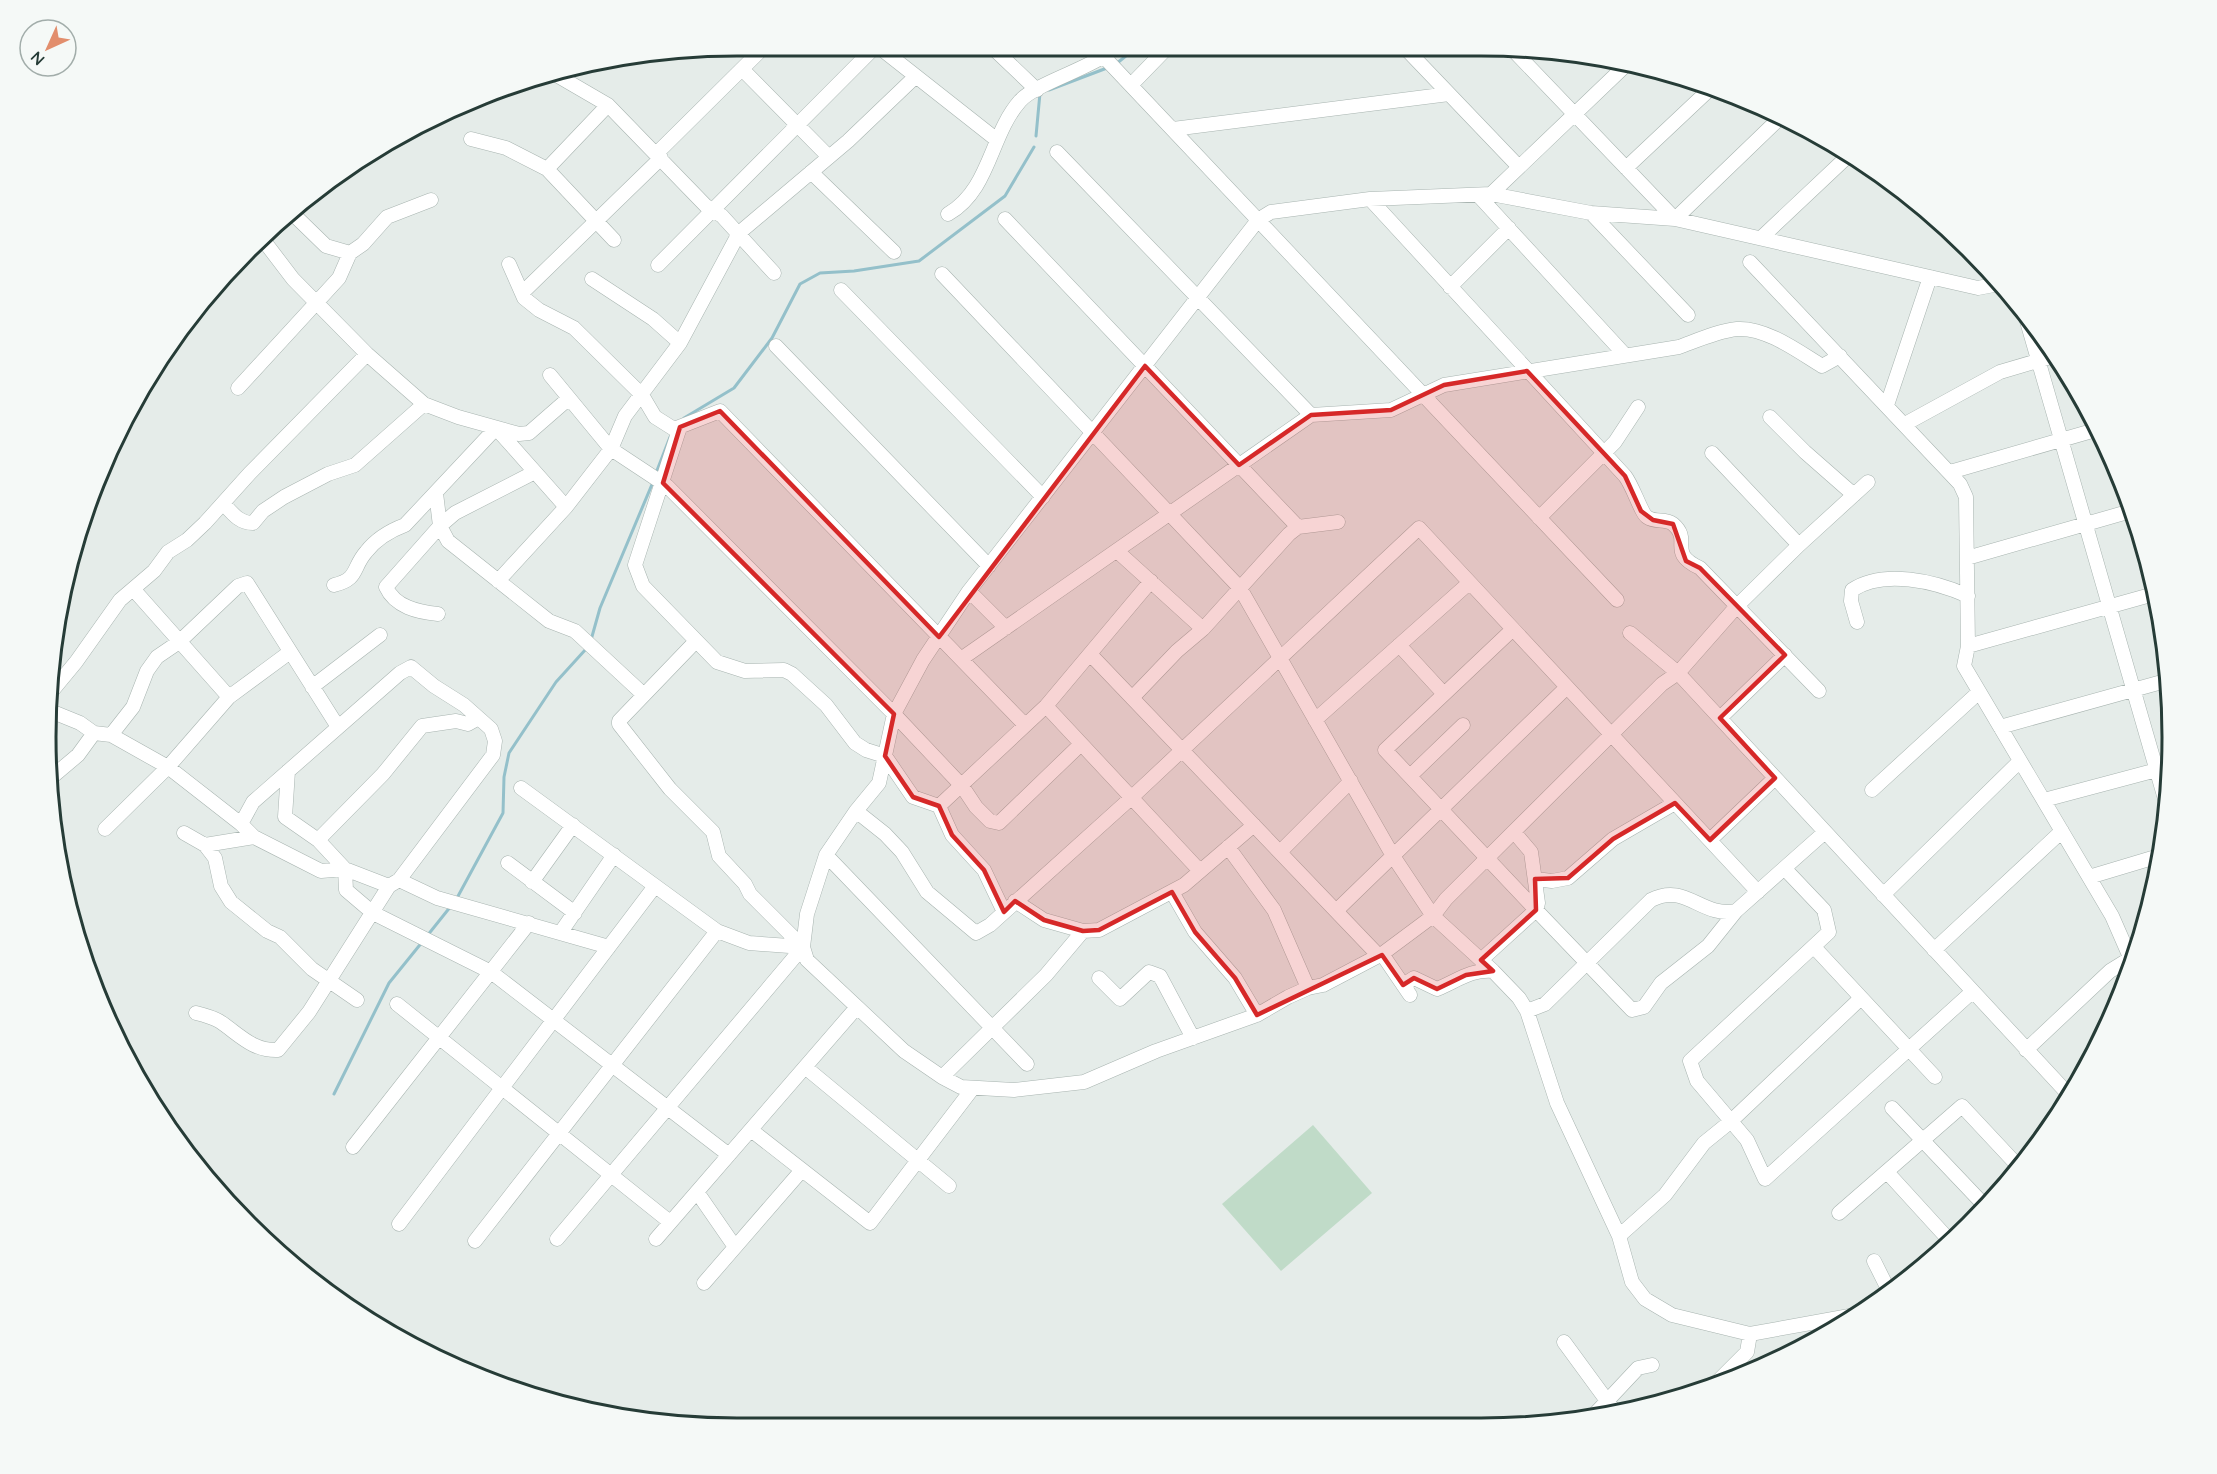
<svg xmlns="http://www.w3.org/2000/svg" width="2217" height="1474" font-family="Quicksand,sans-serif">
<rect width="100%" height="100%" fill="#e5ece9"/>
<path fill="#c0dbc8" d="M 1313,1125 L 1372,1193 L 1281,1271 L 1222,1204 Z"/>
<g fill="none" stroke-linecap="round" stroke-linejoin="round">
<path stroke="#94c0ca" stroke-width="3" d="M 1116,64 L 1132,51
M 1049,90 L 1107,68
M 1036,136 L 1040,93
M 684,418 L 734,388 L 772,338 L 800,284 L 820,273 L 854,271 L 919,261 L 1005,196 L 1034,147
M 656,473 L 670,437
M 591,640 L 600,608 L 653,482
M 457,898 L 503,813 L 504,777 L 509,753 L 556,682 L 586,649
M 427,936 L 451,906
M 334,1094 L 389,983 L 423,941"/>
<g stroke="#a8b4b0" stroke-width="15">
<path id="minor" d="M 884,51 L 997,140
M 996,51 L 1037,90
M 1408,51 L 1519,167
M 1514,51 L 1675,219
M 1104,57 L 1617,600
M 742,69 L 829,157
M 553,73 L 608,105 L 706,206 L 722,216 L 774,273
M 1131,85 L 1164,51
M 1173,129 L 1449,94
M 471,139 L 506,148 L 547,169 L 614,240
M 1057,152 L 1311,415
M 656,154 L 760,51
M 1626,168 L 1711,88
M 547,169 L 608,105
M 811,172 L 894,252
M 1491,194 L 1628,63
M 1478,195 L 1625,355
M 1370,199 L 1625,476 C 1633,486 1641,513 1647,517 C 1655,523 1665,518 1673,524 C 1693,541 1666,552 1700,568 L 1819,691
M 291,212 L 326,246 L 350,253
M 1591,213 L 1688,315
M 948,214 C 990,190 990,135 1020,101 C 1035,84 1088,69 1110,52
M 1005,219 L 1298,527
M 1675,219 L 1783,115
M 261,237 L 293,279 L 367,354 L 424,404 L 458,417 L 519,434 L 529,433 L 568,399
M 1761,238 L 1847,157
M 263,240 L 299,205
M 1750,262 L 1960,484 L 1966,497 L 1968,646 L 1964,666 L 2112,916 L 2133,964
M 509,264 L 524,298 L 539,310 L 574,328 L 642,395 L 655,417 L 674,429 L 720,411 L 1025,725
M 658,265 L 871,51
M 942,274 L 1240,588 L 1393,856 L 1433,916 L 1493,971 L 1519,998 L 1527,1011 L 1557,1103 L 1619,1236 L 1632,1282 L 1645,1299 L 1672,1315 L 1750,1334 L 1855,1315
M 592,279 L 653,319 L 680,343
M 1450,287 L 1509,228
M 841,290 L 1043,497
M 522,293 L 661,158
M 2024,311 L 2167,806
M 776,346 L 989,566
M 550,375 L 611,449 L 667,486 L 894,714 L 962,786 L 976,807 L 990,821 L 999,823 L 1081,744
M 238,388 L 339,278 L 350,253 L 363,244 L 387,217 L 431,200
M 1887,405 L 1930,277
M 1770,417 L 1805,452 L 1854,495
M 1905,424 L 2000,372 L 2054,356
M 680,427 L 635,565 L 643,586 L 717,662 L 745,671 L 784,670 L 792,674 L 826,705 L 855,743 L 866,750 L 885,756 L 913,797 L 939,806 L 952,835 L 984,870 L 1004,912
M 1712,453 L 1799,545
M 1950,472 L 2099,429
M 1868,482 L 1799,545 L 1737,606 L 1678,673 L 1662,684 L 1446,899 L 1433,916 L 1382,954 L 1323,985 L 1308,988 L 1288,997 L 1257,1015 L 1156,1051 L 1084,1082 L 1014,1090 L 961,1087 L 942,1077 L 904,1051 L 807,960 L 803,947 L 807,914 L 826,855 L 856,811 L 879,783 L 894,714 L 923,660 L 969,591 L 1258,220 L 1271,212 L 1370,199 L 1491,194 L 1591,213 L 1675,219 L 1978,288 L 1999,284
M 436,493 L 440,526 L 448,541 L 549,621 L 575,631 L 644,695
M 223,503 C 232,513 239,523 253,523 L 263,511 L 284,497 L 328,474 L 355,465 L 424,404
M 1539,518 L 1615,442 L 1638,407
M 1117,551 L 1203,629
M 1967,558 L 2131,511
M 498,581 L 566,507 L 611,449 L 625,416 L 680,343 L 739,233 L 848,141 L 914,78
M 334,585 C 359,579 352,568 366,552 C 376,539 389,531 405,525 L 496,428 L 566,507
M 134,590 L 229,697
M 969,591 L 1006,628
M 438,614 C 418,612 395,607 386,587 L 440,526 L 455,513 L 535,472
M 1857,622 L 1851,601 L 1852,590 C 1883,569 1935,581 1968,596
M 1630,633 L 1678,673 L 2070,1096
M 695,642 L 619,721 L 619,724 L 670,789 L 713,832 L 719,856 L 745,884 L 750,894 L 803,947
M 1399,645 L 1444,694
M 1968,646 L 2154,594
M 1090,654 L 1379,956
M 961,659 L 1311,415 L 1391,410 L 1444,385 L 1679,347 C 1698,340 1718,331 1737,329 C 1766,327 1799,352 1822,366 L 1840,356
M 312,687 L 380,635
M 47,697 L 76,662 L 120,600 L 154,571 L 168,552 L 187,540 L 205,523 L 250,473 L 367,354
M 1132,698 L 1177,651 L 1203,629 L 1289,534 L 1298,527 L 1338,522
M 1046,706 L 1200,871
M 48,710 L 80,723 L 94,733 L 111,735 L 168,767 L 241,824 L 254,837 L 321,871 L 345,869 L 346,890 L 373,913 L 491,972 L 729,1155
M 1720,718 L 1785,655
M 1315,720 L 1469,583
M 2000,727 L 2169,680
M 111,735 L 133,707 L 147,671 L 157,657 L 179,642 L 238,586 L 247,583 L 338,727
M 288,771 L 285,817 L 318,840 L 345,869 L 389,886 L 399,880 L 437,898 L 609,947
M 1410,776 L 1463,725
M 52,777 L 78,755 L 94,733
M 521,788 L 717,931 L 749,943 L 803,947
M 1872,790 L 1979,692
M 2044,800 L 2168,767
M 939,806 L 1046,706 L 1151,581
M 856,811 L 885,834 L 902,852 L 927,892 L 976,933 L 990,925 L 1131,798 L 1419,528 L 1758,892
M 241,824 L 253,802 L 400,673 L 411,667 L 434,686 L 464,705 L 491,729 L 495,741 L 493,755 L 399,880
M 105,829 L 168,767 L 229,697 L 290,652
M 1514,832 L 1531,852 L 1538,903 L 1536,910 L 1632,1010 L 1644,1007 L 1661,983 L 1708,946 L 1736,911
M 184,833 L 205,845 L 254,837
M 318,840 L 383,774 L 422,726 L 456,721 L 468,724 L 477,719
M 1710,840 L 1775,778
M 205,845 L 215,858 L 221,886 L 231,902 L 267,931 L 280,937 L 312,969 L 357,1000
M 1228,847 L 1274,910 L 1308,988
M 1280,852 L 1351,781
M 826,855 L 1027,1064
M 508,863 L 575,913
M 1785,869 L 1824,910 L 1829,932 L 1690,1061 L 1697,1081 L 1747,1140 L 1765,1179 L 1972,992
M 2089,877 L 2159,856
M 1535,879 L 1552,881 L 1568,878 L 1613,839 L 1675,803
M 532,882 L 573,825
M 1172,892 L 1195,932 L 1235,978 L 1257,1015
M 1883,895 L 2020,761
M 1015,901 L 1044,920 L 1083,931 L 1099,930 L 1184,885 L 1254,825
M 1336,911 L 1567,687
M 561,932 L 614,855
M 1814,947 L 1935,1077
M 1934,950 L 2062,831
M 1382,954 L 1410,995
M 1481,960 L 1536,910 L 1385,750 L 1513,629
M 1099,978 L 1120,999 L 1149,972 L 1160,976 L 1193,1038
M 1403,985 L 1414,978 L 1437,989 C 1457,981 1471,969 1493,971
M 397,1004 L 670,1222
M 1527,1011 L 1545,1004 L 1651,900 C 1686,882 1701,918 1736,911 L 1825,832
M 196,1013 C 204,1015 212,1017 219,1021 C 239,1034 252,1051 278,1050 L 309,1012 L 389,886
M 2026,1050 L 2110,971 L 2131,958
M 805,1067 L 949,1186
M 942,1077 L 1046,975 L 1083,931
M 2066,1093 L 2082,1077
M 1892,1108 L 1986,1207
M 751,1130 L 870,1223 L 973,1088
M 353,1147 L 529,923
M 1887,1172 L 1950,1241
M 697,1192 L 735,1247
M 1839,1213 L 1962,1106 L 2019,1167
M 399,1224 L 655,886
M 1619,1236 L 1665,1195 L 1704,1143 L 1730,1122 L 1861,998
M 557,1239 L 803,947
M 656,1239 L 857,1007
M 475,1241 L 717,931
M 1874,1261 L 1890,1293
M 704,1283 L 802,1170
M 1564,1342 L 1616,1413
M 1715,1384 L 1747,1352 L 1750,1334
M 1593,1416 L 1638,1368 L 1652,1365"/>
</g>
<use href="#minor" stroke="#fff" stroke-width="14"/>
</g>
<path fill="#d62828" fill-opacity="0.2" stroke="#d62828" stroke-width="4.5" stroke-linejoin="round" d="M 1145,366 L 1239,465 L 1311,415 L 1391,410 L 1444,385 L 1527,371 L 1625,476 L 1641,511 L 1653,520 L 1673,524 L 1686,561 L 1700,568 L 1785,655 L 1720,718 L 1775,778 L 1710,840 L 1675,803 L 1613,839 L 1568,878 L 1535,879 L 1536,910 L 1481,960 L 1493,971 L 1466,975 L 1437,989 L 1414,978 L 1403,985 L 1382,955 L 1257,1015 L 1235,978 L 1195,932 L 1172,892 L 1099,930 L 1083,931 L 1044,920 L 1015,901 L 1004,912 L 984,870 L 952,835 L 939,806 L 913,797 L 885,756 L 894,714 L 663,483 L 680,427 L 720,411 L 939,637 Z"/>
<path d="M0 0H2217V1474H0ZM737 56H1481A681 681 0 0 1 2162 737V737A681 681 0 0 1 1481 1418H737A681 681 0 0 1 56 737V737A681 681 0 0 1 737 56Z" fill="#f5f9f7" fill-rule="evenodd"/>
<path fill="none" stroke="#263c37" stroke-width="3" d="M737 56H1481A681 681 0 0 1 2162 737V737A681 681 0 0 1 1481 1418H737A681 681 0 0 1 56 737V737A681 681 0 0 1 737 56Z"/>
<g transform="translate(48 48) rotate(225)"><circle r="28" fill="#f5f9f7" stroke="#a2adaa" stroke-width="1.5"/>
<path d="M0-4.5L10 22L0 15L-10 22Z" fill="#e28e6d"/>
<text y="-9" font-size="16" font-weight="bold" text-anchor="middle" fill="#263c37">N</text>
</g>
</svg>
